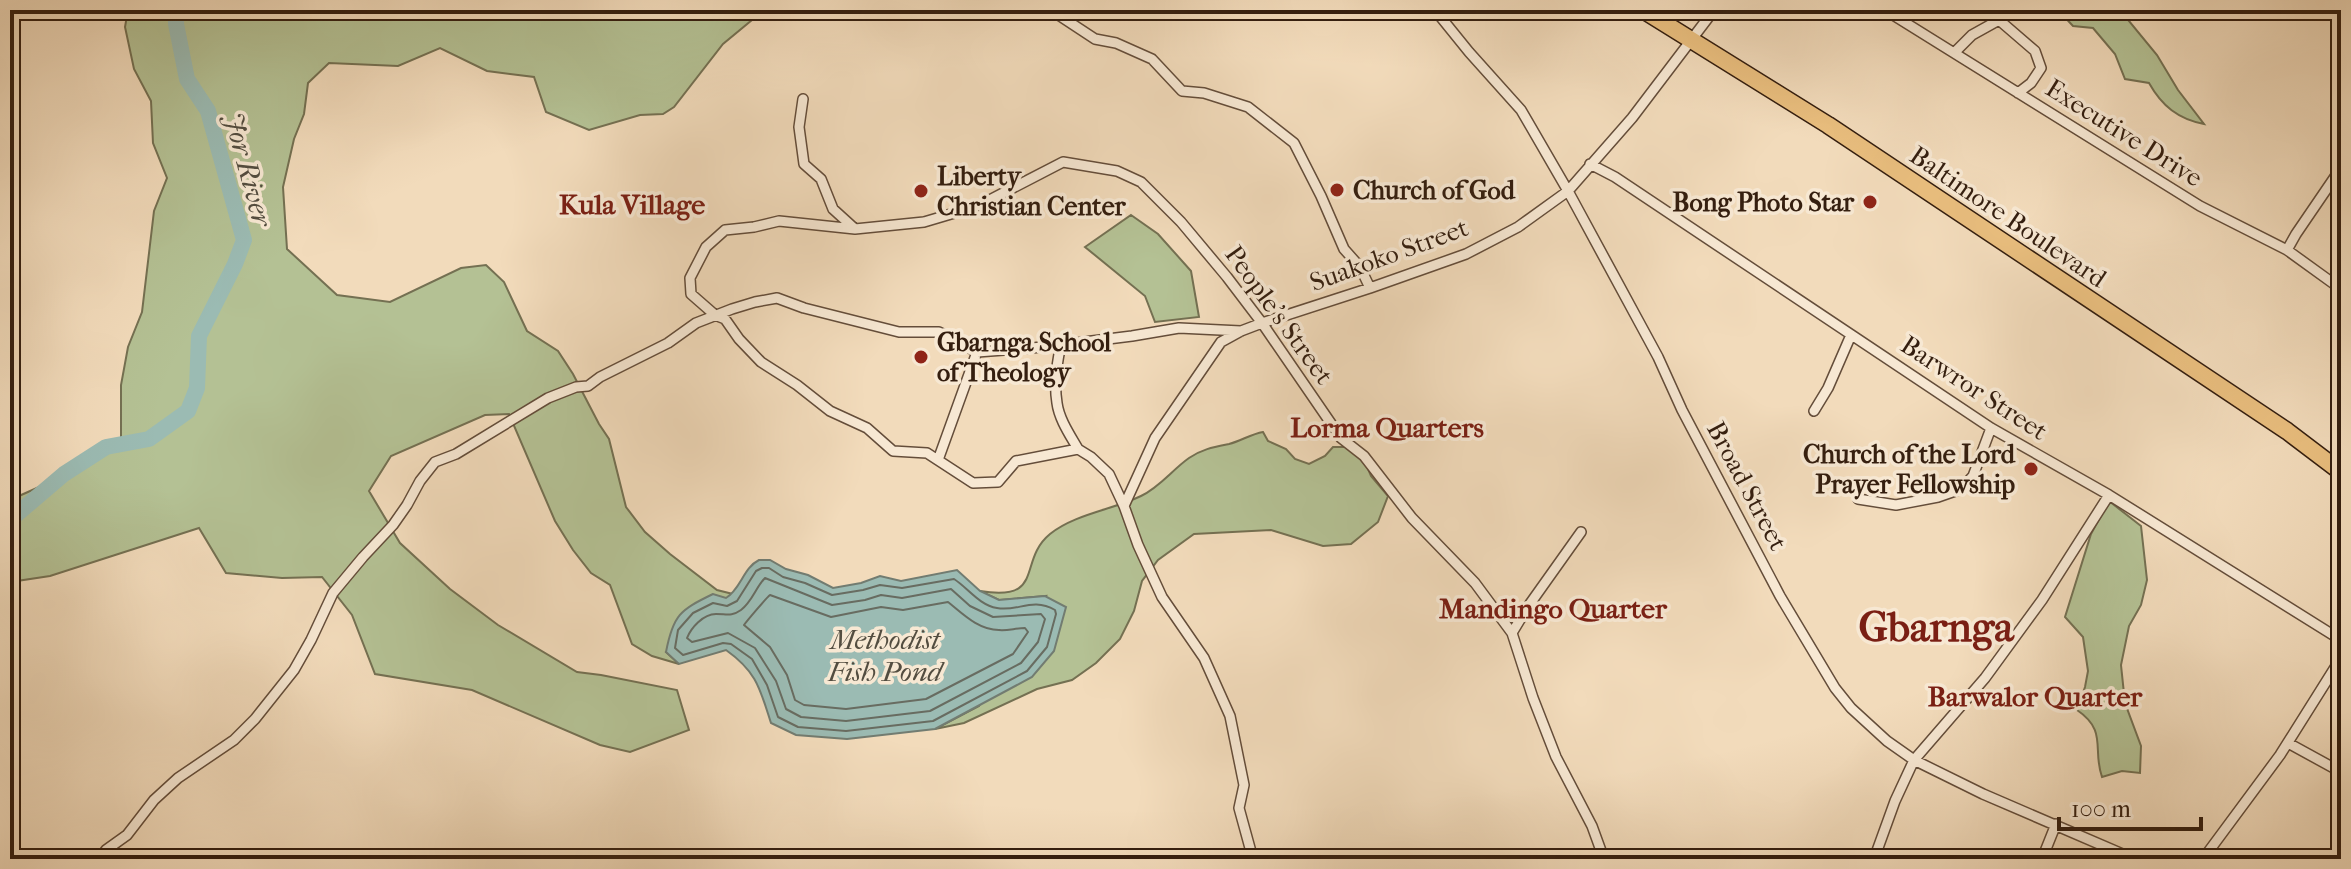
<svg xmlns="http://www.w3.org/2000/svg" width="2351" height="869" font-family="'IM FELL French Canon',serif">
<rect width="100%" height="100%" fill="#f2dbbb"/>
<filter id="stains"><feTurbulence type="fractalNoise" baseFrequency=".0025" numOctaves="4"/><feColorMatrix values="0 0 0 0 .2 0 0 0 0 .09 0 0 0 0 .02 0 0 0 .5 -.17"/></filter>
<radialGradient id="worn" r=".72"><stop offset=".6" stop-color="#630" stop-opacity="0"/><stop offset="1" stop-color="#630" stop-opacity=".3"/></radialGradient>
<path fill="#b4c194" stroke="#747052" stroke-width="2" d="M 128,10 L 811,10 L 792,19 L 752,20 L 723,44 L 674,107 L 663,114 L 640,115 L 589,130 L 546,112 L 534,77 L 487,71 L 440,48 L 398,66 L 329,63 L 308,83 L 304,114 L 294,139 L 283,187 L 287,249 L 337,295 L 390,302 L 461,268 L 486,265 L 504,282 L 527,331 L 558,351 L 573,374 L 599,424 L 609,439 L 626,507 L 645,532 L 670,554 L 717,590 L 733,594 L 666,652 L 679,664 L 652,656 L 632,644 L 610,585 L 591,573 L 573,550 L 555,521 L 509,414 L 485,415 L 391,456 L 369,491 L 400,543 L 450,589 L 498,625 L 577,672 L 601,675 L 677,690 L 689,730 L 630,752 L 600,745 L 472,690 L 375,674 L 352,615 L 322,577 L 282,578 L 226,573 L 199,528 L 50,576 L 10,582 L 10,500 L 48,483 L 121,437 L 121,385 L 128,347 L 142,312 L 154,211 L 167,178 L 153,143 L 151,101 L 134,69 L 125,27 Z
M 2058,10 L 2120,10 L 2157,55 L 2178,90 L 2204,124 C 2178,119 2162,106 2149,83 L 2125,79 L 2115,54 L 2093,28 L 2073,26 Z
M 1131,215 L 1158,234 L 1191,271 L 1199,317 L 1155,322 L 1145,296 L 1085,247 Z
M 1263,432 L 1268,441 L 1286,449 L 1295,459 L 1309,464 L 1325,456 L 1333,447 L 1346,447 L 1363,457 L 1371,476 L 1388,496 L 1378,522 L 1351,544 L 1323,546 L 1271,530 L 1194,534 L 1158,560 L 1142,581 L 1134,611 L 1120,639 L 1096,663 L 1072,680 L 1037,689 L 964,723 L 935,729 L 979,706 L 1046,596 L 999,600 L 980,591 C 1046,602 1017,561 1050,534 C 1075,514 1112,510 1141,496 C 1160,487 1172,470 1189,458 C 1202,449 1214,447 1229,444 C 1241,441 1251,434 1263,432 Z
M 2109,501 L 2141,526 L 2147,580 L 2141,605 L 2129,626 L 2121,665 L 2125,703 L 2141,746 L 2140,773 L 2122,771 L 2102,777 C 2092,749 2108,731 2077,710 L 2085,687 L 2088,671 L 2083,637 L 2065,617 L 2091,534 Z"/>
<path fill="#9bbbb3" stroke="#727c71" stroke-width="2" d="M 759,560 L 770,560 L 786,569 L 808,575 L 833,588 L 861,583 L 880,576 L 901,581 L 957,570 L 980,591 L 999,600 L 1045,596 L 1066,607 L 1054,651 L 1032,677 L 935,729 L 847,739 L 796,735 L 771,723 C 760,689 757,672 726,650 L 679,664 L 666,652 C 673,615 680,610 713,594 L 726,598 C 741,589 743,568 759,560 Z"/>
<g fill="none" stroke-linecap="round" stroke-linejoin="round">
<path stroke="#686c61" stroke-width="2" d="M 762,568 L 769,568 L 783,577 L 805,583 L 832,595 L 863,590 L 880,585 L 902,588 L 954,579 C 968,588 979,605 997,608 C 1018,612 1032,597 1055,610 L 1056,614 L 1047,647 L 1027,671 L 933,721 L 846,731 L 798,727 L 778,717 L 767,685 L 752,659 L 731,644 L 723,643 L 683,655 L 675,648 L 678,630 L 693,613 L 713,603 L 727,606 L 737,601 L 756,571 Z
M 765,578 L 832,605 L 865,600 L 881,595 L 902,598 L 951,589 L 970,606 L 993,617 L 1041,614 L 1045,619 L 1038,642 L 1021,663 L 930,711 L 846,721 L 801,717 L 786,709 L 776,681 L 755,648 L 728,633 L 692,642 L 687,638 C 691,628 703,614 716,614 C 727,614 731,617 741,610 C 752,602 756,587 765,578 Z
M 770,595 L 831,617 L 881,607 L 903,610 L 948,602 C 962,613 978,630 999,630 C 1007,631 1016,628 1025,628 L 1028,632 L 1013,654 L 926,699 L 846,709 L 804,705 L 795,700 L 787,675 L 770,647 L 744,625 C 746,622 767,597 770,595 Z"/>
<path stroke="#9bbbb3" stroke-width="16" d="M 10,520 L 64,474 L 106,447 L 149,439 L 188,411 L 197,388 L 199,336 L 235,264 L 244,240 L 208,111 L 187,79 L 176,24 L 176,10"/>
<g stroke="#644d3a" stroke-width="12">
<path id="street" d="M 1051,10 L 1095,39 L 1116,43 L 1152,59 L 1182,91 L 1204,93 L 1248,107 L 1294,143 L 1321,196 L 1344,249 L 1360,267 L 1370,288
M 1435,10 L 1469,52 L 1521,110 L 1528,122 L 1568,191 L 1658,357 L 1682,410 L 1780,596 L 1835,688 L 1851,708 L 1887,741 L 1914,760 L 1983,794 L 2134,859
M 1885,10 L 2200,206 L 2287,250 L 2341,289
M 1955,52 L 1972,35 L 1999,20 L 2035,51 L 2041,68 L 2031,83 L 2018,93
M 803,99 L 799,127 L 804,164 L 821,179 L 833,209 L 855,229 L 924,222 L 978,206 L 1063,162 L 1117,171 L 1141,182 L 1181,222 L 1227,277 L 1262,323 L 1341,438 L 1364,456 L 1412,518 L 1475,583 L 1512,633 L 1533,698 L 1556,757 L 1592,826 L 1604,859
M 1590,164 L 1615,177 L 1991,428 L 2109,495 L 2341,640
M 855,229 L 779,221 L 754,227 L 725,230 L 706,247 L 690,278 L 691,294 L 715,315 L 725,319 L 739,339 L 761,362 L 797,385 L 830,411 L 867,428 L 893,451 L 927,453 L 973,483 L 998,482 L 1016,461 L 1078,449 L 1091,457 L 1109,474 L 1124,506
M 2287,250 L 2296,234 L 2341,168
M 1061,345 C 1057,362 1054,385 1057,403 C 1059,419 1070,435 1078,449
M 1814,411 L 1828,388 L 1851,335
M 938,460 L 977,352
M 1858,499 L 1896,505 L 1938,497 L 1961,489 L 1973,476 L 1991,428
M 1512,633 L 1527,608 L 1581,532
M 2288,743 L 2341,772
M 99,859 L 106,850 L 127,835 L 154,800 L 178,778 L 234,740 L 255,719 L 294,670 L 311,640 L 333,593 L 363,557 L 393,525 L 407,505 L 420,481 L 435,462 L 456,454 L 548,398 L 576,387 L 588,386 L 600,377 L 668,343 L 696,323 L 732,309 L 755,302 L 777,298 L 804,308 L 899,332 L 939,332 L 977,352 L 1044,347 L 1132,336 L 1179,328 L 1241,331
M 1253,859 L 1239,808 L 1244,785 L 1230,716 L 1204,658 L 1162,597 L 1138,545 L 1124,506 L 1155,438 L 1221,342 L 1241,331 L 1262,323 L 1370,288 L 1466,254 L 1518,227 L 1568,191 L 1632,118 L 1714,10
M 1874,859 L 1895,801 L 1914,760 L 1985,678 L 2042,600 L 2109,495
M 2042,859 L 2056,824
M 2203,859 L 2280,755 L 2341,658"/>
</g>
<g stroke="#341e0f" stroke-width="19">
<path id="highway" d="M 1643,10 L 1828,125 L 2287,431 L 2341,472"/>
</g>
<use href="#street" stroke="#f7e8d3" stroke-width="9"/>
<use href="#highway" stroke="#e9be7e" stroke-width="16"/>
</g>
<g fill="#8f2418" stroke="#f7e8d3" stroke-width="3">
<circle cx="1337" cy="190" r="8"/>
<circle cx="921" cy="191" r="8"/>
<circle cx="1870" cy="202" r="8"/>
<circle cx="921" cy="357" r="8"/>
<circle cx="2031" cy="469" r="8"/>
</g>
<g text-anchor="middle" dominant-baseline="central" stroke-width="7" stroke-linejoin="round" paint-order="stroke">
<g font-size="26" fill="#341e0f" stroke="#f7e8d3">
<text transform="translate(2124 133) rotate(32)">Executive Drive</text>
<text transform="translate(2008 217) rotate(34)">Baltimore Boulevard</text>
<text transform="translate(1389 255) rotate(-20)">Suakoko Street</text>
<text transform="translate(1279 315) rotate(54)">People's Street</text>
<text transform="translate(1974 388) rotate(33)">Barwror Street</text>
<text transform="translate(1747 486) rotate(62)">Broad Street</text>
</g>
<g font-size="26" font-weight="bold" fill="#341e0f" stroke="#f7e8d3" text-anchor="start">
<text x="937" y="176">Liberty<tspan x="937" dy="30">Christian Center</tspan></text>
<text x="1353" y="190">Church of God</text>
<text x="1854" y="202" text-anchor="end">Bong Photo Star</text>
<text x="937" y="342">Gbarnga School<tspan x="937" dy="30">of Theology</tspan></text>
<text x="2015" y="454" text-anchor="end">Church of the Lord<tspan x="2015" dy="30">Prayer Fellowship</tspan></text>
</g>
<g font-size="28" font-style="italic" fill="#534d40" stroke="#f7e8d3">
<text transform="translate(248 169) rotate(75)">Jor River</text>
<text x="885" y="639">Methodist<tspan x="885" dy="32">Fish Pond</tspan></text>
</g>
<g font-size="28" font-weight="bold" fill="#7a1f14" stroke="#f7e8d3">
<text x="632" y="204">Kula Village</text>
<text x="1387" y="427">Lorma Quarters</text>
<text x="1553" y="608">Mandingo Quarter</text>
<text x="2035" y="696">Barwalor Quarter</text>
</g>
<g font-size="42" font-weight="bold" fill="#7a1f14" stroke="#f7e8d3">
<text x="1936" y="627">Gbarnga</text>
</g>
</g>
<rect width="2351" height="869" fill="none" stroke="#f2dbbb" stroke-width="40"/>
<rect x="12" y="12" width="2327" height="845" fill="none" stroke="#341e0f" stroke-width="4"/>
<rect x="20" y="20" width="2311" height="829" fill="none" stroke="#341e0f" stroke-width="2"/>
<path d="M2059 817v12h142v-12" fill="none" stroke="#341e0f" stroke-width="4"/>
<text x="2071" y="817" font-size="24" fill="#341e0f" stroke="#f7e8d3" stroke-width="6" paint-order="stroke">100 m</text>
<rect width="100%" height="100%" filter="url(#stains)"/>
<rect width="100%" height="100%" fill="url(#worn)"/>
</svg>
